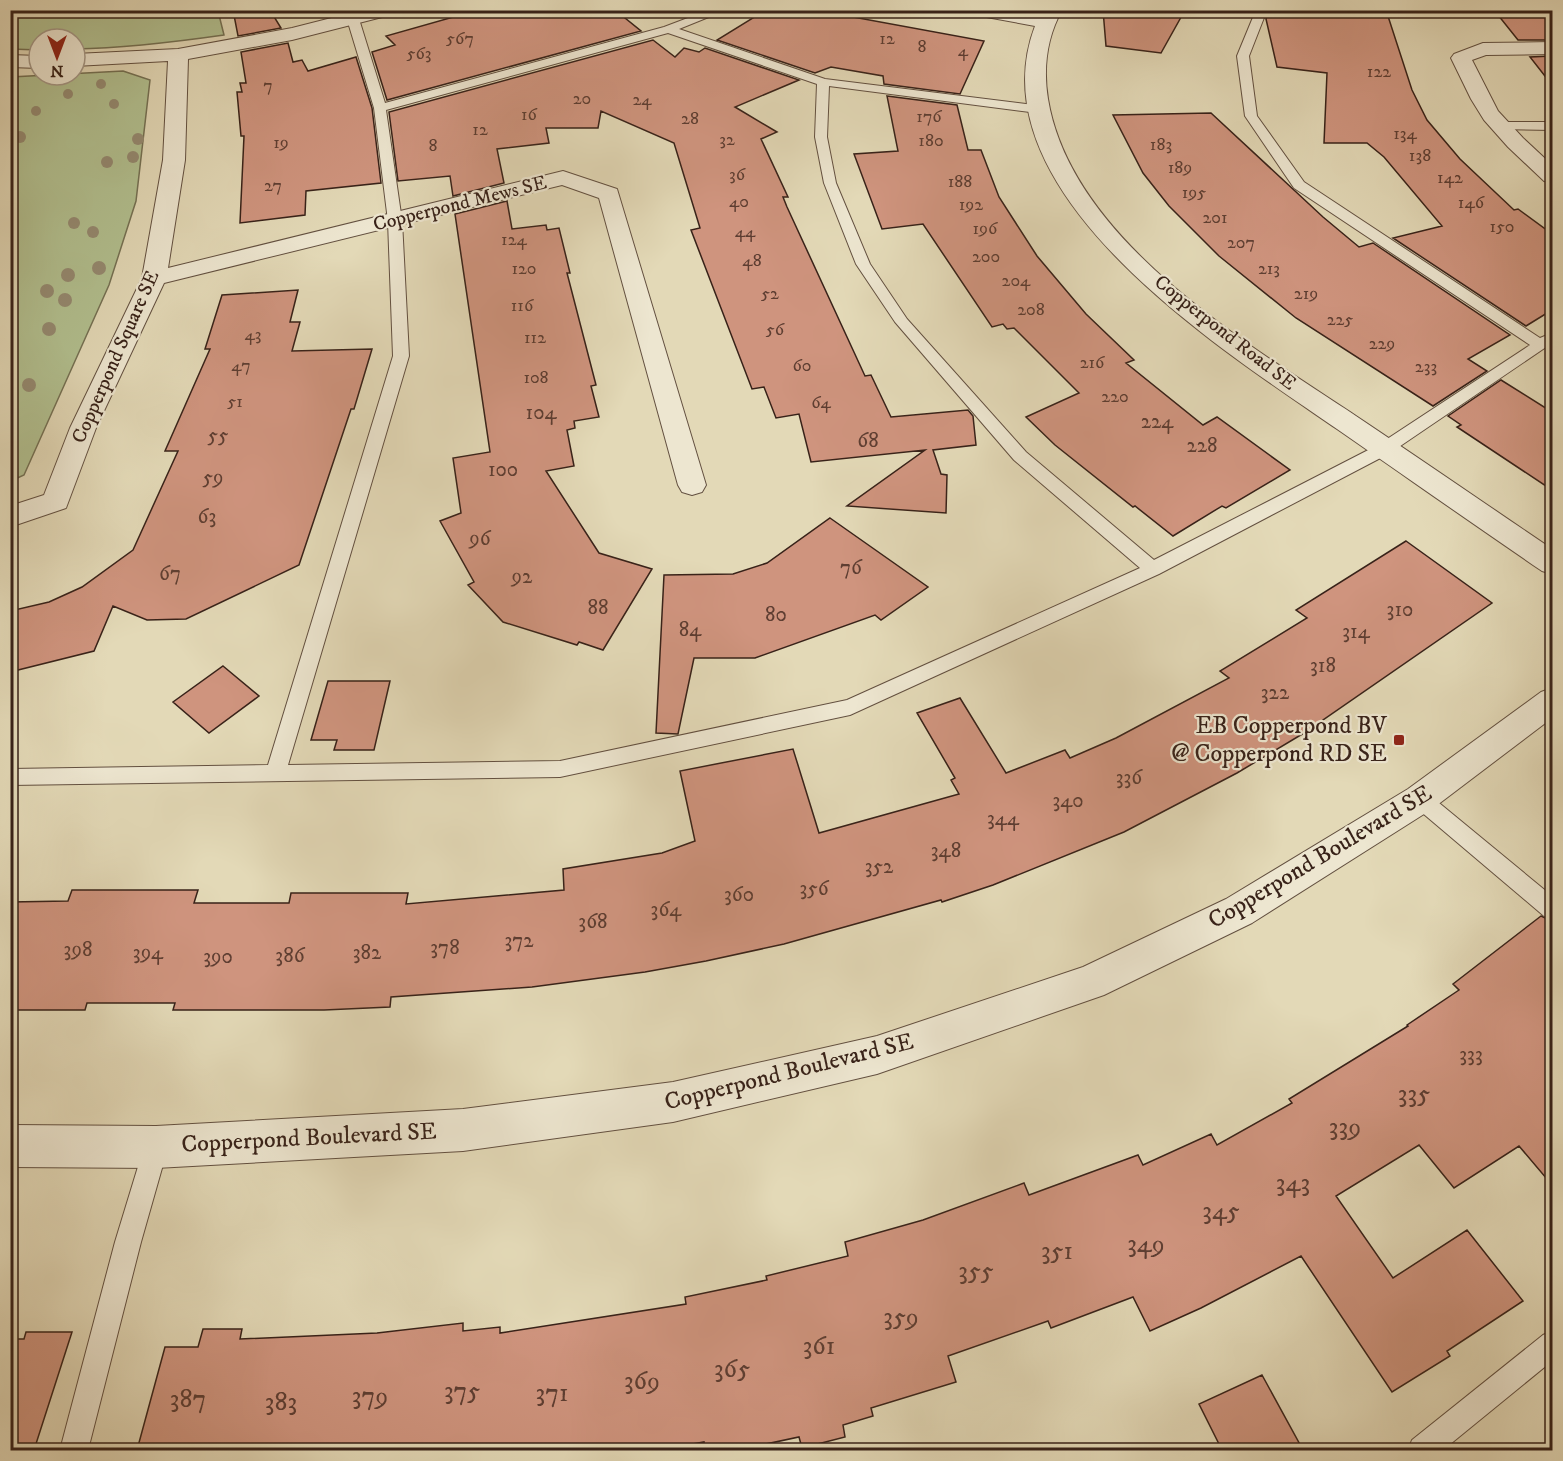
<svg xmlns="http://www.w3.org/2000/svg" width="1563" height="1461" font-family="'IM FELL DW Pica',serif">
<rect width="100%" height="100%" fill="#e3d9b7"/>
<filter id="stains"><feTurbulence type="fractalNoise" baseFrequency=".00333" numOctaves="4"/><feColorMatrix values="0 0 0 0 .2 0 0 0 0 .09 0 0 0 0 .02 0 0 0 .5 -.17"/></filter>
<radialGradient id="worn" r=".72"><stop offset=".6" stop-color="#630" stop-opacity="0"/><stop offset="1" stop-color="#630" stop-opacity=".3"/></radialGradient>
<path fill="#b2c090" stroke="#757154" stroke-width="1.5" d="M 11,10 L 218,11 L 224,35 C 175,42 125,48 75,49 L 75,39 L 39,39 L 39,50 L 11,49 Z
M 123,71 L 150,80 L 136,201 L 109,285 L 24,475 L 11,481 L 11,77 Z"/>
<path fill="#cf947e" stroke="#382219" stroke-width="1.5" d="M 233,10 L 270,10 L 281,28 L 238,36 Z
M 478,10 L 615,10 L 641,31 L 387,100 L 372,52 L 395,45 L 386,36 Z
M 766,10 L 815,10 L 984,41 L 960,94 L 884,84 L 883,76 L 831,67 L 815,73 L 717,40 Z
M 1103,10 L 1185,10 L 1161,53 L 1106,46 Z
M 1269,10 L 1386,10 L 1412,90 L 1427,120 L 1460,159 L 1514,210 L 1518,209 L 1552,234 L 1552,310 L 1526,326 L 1393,238 L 1442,226 L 1384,157 L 1367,143 L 1324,143 L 1327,73 L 1277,67 L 1266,19 Z
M 1494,10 L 1552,10 L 1552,40 L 1518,40 Z
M 653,40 L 675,57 L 684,48 L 699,52 L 705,48 L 799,80 L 735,107 L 777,132 L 761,139 L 788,197 L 783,197 L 787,207 L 865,376 L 871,375 L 891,417 L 968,410 L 973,416 L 976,445 L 933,450 L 941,474 L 947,475 L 946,513 L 847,506 L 925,450 L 811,462 L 799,414 L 776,418 L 764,387 L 752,389 L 691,230 L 700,228 L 674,143 L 601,111 L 598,128 L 546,128 L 549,143 L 497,149 L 504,183 L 453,196 L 450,176 L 398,181 L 389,112 Z
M 288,43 L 293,62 L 302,60 L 308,71 L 356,57 L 372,108 L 381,183 L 306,191 L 305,215 L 240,223 L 244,136 L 241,136 L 237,92 L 242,92 L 240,83 L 246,83 L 241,52 Z
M 1552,56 L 1552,85 L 1530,57 Z
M 887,96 L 957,105 L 968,150 L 981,150 L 999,197 L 1037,256 L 1086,314 L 1134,360 L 1126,363 L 1203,425 L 1217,417 L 1290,470 L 1226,508 L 1222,506 L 1173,536 L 1135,506 L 1133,507 L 1055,445 L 1026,417 L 1079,393 L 1014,328 L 1007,329 L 1003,324 L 992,327 L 923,224 L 882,229 L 854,154 L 898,151 Z
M 1211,113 L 1323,217 L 1359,247 L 1373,243 L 1510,335 L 1468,359 L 1487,371 L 1433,406 L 1296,318 L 1219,256 L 1169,206 L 1143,173 L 1113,115 Z
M 507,201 L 512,229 L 546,225 L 547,230 L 559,228 L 570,273 L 567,273 L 596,385 L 591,386 L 599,417 L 574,421 L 575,428 L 567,430 L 574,466 L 546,471 L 599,553 L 652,569 L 603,650 L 579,642 L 577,645 L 503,622 L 468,585 L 474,582 L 440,521 L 461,513 L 453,458 L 490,452 L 455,214 Z
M 298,290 L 290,322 L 300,322 L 292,351 L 372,349 L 354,409 L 351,409 L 299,565 L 186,619 L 147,620 L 113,606 L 94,651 L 10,672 L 10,611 L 49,602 L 82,587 L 133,550 L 178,451 L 165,451 L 210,349 L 205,349 L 222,295 Z
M 1501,380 L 1552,412 L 1552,490 L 1457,427 L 1461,425 L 1448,416 Z
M 830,518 L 928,587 L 881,620 L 875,615 L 755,658 L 694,658 L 678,734 L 656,733 L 664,575 L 733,574 L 767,563 Z
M 1406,541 L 1492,603 L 1304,733 L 1237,773 L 1124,832 L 993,885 L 942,902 L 941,900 L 784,944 L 706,961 L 645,972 L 532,987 L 391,997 L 390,1007 L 324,1010 L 173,1010 L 175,1003 L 87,1003 L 85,1010 L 10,1010 L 10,902 L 68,901 L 72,890 L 198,890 L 194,903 L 289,903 L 291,893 L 408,893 L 406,904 L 564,890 L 563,869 L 662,853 L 695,841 L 680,771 L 793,749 L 819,833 L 959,794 L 951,780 L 955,778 L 917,713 L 960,698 L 1006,773 L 1065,750 L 1070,758 L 1116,738 L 1229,678 L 1220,671 L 1307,618 L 1296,610 Z
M 223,666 L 259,696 L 209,733 L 173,702 Z
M 328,681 L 390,681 L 374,750 L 334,750 L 337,740 L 311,740 Z
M 1541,916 L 1552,921 L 1552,1185 L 1519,1146 L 1454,1188 L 1419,1145 L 1336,1196 L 1393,1278 L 1467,1230 L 1523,1301 L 1447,1351 L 1450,1356 L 1392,1392 L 1301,1256 L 1201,1308 L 1150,1331 L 1133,1297 L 1051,1328 L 1048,1321 L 948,1356 L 956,1382 L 871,1408 L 873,1416 L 843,1425 L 845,1437 L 802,1448 L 799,1437 L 738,1450 L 705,1450 L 704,1442 L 660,1450 L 137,1450 L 165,1347 L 198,1347 L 203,1329 L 242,1329 L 240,1339 L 377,1333 L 463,1323 L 463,1331 L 500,1327 L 500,1333 L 686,1304 L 685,1297 L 767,1280 L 766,1276 L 848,1256 L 845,1242 L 923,1220 L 1024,1183 L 1029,1195 L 1138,1155 L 1143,1165 L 1211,1134 L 1217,1145 L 1292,1103 L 1289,1099 L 1408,1026 L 1407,1025 L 1459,990 L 1453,984 Z
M 26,1332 L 72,1332 L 34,1450 L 10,1450 L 10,1339 L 24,1339 Z
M 1262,1375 L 1303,1450 L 1222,1450 L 1199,1404 Z"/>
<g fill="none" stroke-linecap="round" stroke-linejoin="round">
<g stroke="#635040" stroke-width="2">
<path id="service" d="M 709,10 L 726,10 L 679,29 L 825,79 L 1042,106 L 1044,109 L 1038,113 L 829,86 L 827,137 L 836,183 L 870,264 L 907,319 L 1026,452 L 1154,560 L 1378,445 L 1530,345 L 1294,188 L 1245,116 L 1237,56 L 1256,10 L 1267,10 L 1249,56 L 1257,116 L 1304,182 L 1540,338 L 1552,333 L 1552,343 L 1390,453 L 1159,574 L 850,715 L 560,777 L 10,785 L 10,769 L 268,765 L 393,356 L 388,221 L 374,108 L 347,19 L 349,17 L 357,17 L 359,19 L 385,103 L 664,27 ZM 668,33 L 817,84 L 815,137 L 824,183 L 856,264 L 895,322 L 1014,460 L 1140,568 L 847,700 L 560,761 L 288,765 L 409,356 L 402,221 L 386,110 Z
M 1500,122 L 1552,122 L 1552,130 L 1496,129 L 1494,126 Z
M 1420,790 L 1427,793 L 1552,896 L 1552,919 L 1544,916 L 1413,805 L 1410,799 L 1413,793 Z
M 156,1135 L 165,1138 L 168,1147 L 141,1242 L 88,1450 L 60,1450 L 115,1242 L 144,1147 L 147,1138 Z
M 1552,1331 L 1552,1361 L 1443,1450 L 1408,1450 L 1412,1440 L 1543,1335 Z"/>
</g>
<g stroke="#635040" stroke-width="2">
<path id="minor" d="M 363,10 L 396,10 L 394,14 L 292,40 L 188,59 L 185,160 L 168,268 L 563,171 L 617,189 L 706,485 L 702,492 L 692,495 L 682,492 L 678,485 L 599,198 L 562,185 L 164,283 L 96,428 L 66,508 L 10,527 L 10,506 L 44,495 L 70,428 L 142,278 L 163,160 L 168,61 L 75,66 L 75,54 L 178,49 L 292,28 Z
M 972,10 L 1013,10 L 1040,16 L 1043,10 L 1062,10 C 1047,37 1043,68 1048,99 C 1071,240 1246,343 1356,416 C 1422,460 1487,505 1552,549 L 1552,574 L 1542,571 C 1473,524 1405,476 1337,429 C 1224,351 972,193 1035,26 L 981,16 L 974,14 Z
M 1552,42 L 1552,54 L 1486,55 L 1472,60 L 1498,111 L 1523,138 L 1552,165 L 1552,183 L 1544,181 L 1508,147 L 1484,120 L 1471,99 L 1451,58 L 1454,54 L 1483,43 Z
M 10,55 L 39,56 L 39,68 L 10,67 Z"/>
</g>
<g stroke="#635040" stroke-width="2">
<path id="tertiary" d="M 1552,688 L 1552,718 L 1432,809 L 1252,923 L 1104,995 L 877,1074 L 673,1122 L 463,1151 L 156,1168 L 10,1167 L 10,1125 L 156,1126 L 463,1109 L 673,1082 L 877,1036 L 1083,967 L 1226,899 L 1408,789 L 1541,692 Z"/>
</g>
<use href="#service" fill="#ede6d0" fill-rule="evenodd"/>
<use href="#minor" fill="#ede6d0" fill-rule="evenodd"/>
<use href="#tertiary" fill="#ede6d0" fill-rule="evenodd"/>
</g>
<g fill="#958a71">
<circle cx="101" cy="84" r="5"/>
<circle cx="68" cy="94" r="5"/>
<circle cx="114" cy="104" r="5"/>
<circle cx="36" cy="111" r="5"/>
<circle cx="20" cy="137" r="6"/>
<circle cx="138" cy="139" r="6"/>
<circle cx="133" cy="157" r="6"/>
<circle cx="107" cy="162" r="6"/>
<circle cx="74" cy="223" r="6"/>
<circle cx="93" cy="232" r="6"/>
<circle cx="99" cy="268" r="7"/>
<circle cx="68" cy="275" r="7"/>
<circle cx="47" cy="291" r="7"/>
<circle cx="65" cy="300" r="7"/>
<circle cx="49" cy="329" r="7"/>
<circle cx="29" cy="385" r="7"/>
</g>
<rect fill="#8f2418" stroke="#ede6d0" stroke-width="2" x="1393" y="734" width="12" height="12" rx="3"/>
<g text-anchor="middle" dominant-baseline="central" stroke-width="4.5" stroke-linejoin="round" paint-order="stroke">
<g font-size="18" fill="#5e3e32">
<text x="460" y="39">567</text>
<text x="887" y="39">12</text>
<text x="922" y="47">8</text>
<text x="963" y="51">4</text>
<text x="419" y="54">563</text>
<text x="1379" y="72">122</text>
<text x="268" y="86">7</text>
<text x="582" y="99">20</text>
<text x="642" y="100">24</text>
<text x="529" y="115">16</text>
<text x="929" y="117">176</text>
<text x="690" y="119">28</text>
<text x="480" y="130">12</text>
<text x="1405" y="134">134</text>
<text x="727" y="140">32</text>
<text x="931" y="141">180</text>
<text x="281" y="143">19</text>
<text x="1161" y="145">183</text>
<text x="433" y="146">8</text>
<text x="1420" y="156">138</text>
<text x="1180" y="168">189</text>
<text x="737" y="175">36</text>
<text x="1450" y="178">142</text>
<text x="960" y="182">188</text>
<text x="273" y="186">27</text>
<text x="1194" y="193">195</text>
<text x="739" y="202">40</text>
<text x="1471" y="203">146</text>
<text x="971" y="205">192</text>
<text x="1215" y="218">201</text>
<text x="1502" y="227">150</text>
<text x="985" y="229">196</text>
<text x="745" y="232">44</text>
<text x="514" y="240">124</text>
<text x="1241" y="243">207</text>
<text x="986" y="257">200</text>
<text x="752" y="261">48</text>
<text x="524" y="269">120</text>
<text x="1269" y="269">213</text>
<text x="1016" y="281">204</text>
<text x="770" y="294">52</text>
<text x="1306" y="294">219</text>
<text x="522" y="306">116</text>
<text x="1031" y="310">208</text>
<text x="1340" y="320">225</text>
<text x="775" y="330">56</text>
<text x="253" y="335">43</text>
<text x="535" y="338">112</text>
<text x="1382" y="344">229</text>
<text x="1092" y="363">216</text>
<text x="241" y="366">47</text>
<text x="802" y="366">60</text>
<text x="1426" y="367">233</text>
<text x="536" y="378">108</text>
<text x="1115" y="397">220</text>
<text x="235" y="402">51</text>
<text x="821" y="403">64</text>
</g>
<g font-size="20" fill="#382219" stroke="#ede6d0">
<text transform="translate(460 204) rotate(-14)">Copperpond Mews SE</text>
<text transform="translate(1225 333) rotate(38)">Copperpond Road SE</text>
<text transform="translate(116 357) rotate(-66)">Copperpond Square SE</text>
</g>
<g font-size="21" fill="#5e3e32">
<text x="541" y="413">104</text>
<text x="1157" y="422">224</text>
<text x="218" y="436">55</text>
<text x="868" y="441">68</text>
<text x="1202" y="446">228</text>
<text x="503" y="470">100</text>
<text x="213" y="478">59</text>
<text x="207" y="517">63</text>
<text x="480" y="539">96</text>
<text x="851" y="568">76</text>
<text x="170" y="574">67</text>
<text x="522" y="577">92</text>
<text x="598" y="608">88</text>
<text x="1400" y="610">310</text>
<text x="776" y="615">80</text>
<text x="690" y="630">84</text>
<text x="1356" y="632">314</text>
<text x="1323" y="666">318</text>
<text x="1275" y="693">322</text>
<text x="1129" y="778">336</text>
<text x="1068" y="801">340</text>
<text x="1003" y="819">344</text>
<text x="946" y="851">348</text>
<text x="879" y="867">352</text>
<text x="814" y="889">356</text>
<text x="739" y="895">360</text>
<text x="666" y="910">364</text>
<text x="593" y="922">368</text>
<text x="519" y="941">372</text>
<text x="445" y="948">378</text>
<text x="78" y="950">398</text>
<text x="148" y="953">394</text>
<text x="367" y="953">382</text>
<text x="290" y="956">386</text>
<text x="218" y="957">390</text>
<text x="1471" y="1055">333</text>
</g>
<g font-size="24" fill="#382219" stroke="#ede6d0" text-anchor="end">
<text x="1387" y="726">EB Copperpond BV<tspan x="1387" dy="28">@ Copperpond RD SE</tspan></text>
</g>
<g font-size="24" fill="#382219" stroke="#ede6d0">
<text transform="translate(1320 857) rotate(-31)">Copperpond Boulevard SE</text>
<text transform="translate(789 1072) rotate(-14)">Copperpond Boulevard SE</text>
<text transform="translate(309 1138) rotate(-3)">Copperpond Boulevard SE</text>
</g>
<g font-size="26" fill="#5e3e32">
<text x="1414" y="1094">335</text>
<text x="1345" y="1127">339</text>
<text x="1293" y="1183">343</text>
<text x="1221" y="1211">345</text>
<text x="1146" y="1244">349</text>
<text x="1057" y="1251">351</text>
<text x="976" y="1271">355</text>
<text x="901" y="1317">359</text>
<text x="819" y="1346">361</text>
<text x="732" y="1369">365</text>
<text x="642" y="1381">369</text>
<text x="462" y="1391">375</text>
<text x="552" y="1393">371</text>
<text x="370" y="1396">379</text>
<text x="188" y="1399">387</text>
<text x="281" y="1402">383</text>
</g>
</g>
<rect width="1563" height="1461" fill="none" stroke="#e3d9b7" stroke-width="36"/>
<rect x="12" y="12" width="1539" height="1437" fill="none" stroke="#382219" stroke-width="3"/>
<rect x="18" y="18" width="1527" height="1425" fill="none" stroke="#382219" stroke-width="1.5"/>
<g transform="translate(57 57) rotate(180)"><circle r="28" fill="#ede6d0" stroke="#a59887" stroke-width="1.5"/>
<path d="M0-4.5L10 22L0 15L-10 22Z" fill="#8f2418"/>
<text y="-9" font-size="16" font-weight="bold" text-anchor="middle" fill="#382219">N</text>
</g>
<rect width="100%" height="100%" filter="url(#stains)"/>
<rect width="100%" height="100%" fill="url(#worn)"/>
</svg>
